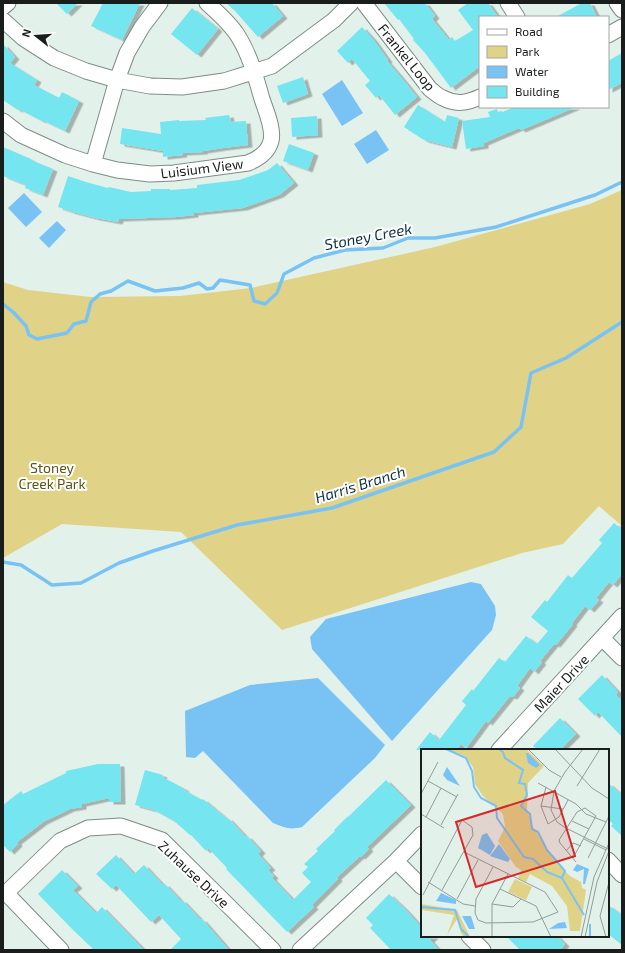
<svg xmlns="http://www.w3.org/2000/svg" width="625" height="953" font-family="'Exo 2',sans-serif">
<defs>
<filter id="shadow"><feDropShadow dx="4.5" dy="2.5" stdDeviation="0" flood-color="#0004"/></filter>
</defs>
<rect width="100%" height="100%" fill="#e3f1eb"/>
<path fill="#e0d287" d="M 622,190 L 622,526 L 599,506 L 563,544 L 522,553 L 282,630 L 181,532 L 62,524 L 3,558 L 3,282 L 28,290 L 91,297 L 180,296 L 251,288 L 435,247 L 590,204 Z"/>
<path fill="#78c3f4" d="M 342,80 L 363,113 L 342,126 L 322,94 Z
M 376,130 L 389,150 L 367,164 L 354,144 Z
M 24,193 L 42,212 L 26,227 L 8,208 Z
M 57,221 L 66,230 L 49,248 L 39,238 Z
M 471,582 L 481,584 L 495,606 L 496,615 L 492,630 L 392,741 L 312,649 L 310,637 L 326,619 Z
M 318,678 L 385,745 L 375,758 L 302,827 C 289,830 286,828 273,823 L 203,751 L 195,758 L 186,757 L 185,711 L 250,685 Z"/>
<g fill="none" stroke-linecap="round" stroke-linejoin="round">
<path stroke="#78c3f4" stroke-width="3.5" d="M 3,304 L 13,312 L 26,326 L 29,335 L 37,339 L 67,333 L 74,324 L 86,321 L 91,302 L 100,294 L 111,291 L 128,281 L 155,291 L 183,288 L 199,283 L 207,289 L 213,288 L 220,280 L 250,285 L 254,301 L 265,304 L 277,293 L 284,274 L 314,258 L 345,250 L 383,248 L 408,238 L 435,238 L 496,227 L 595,195 L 622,182
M 3,562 L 21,565 L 52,585 L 81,583 L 119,563 L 153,551 L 237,525 L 332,508 L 494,452 L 521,427 L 531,373 L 566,358 L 622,322"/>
</g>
<path fill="#75e5f0" filter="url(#shadow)" d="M 56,3 L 78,3 L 67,14 Z
M 103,3 L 140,3 L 122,40 L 91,26 Z
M 226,3 L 272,3 L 283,16 L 258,37 L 235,11 Z
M 384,3 L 425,3 L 435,16 L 432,19 L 449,40 L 452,37 L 455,41 L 473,30 L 458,10 L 468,3 L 488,3 L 498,17 L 480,17 L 480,66 L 451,88 L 425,53 L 413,40 L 414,39 L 399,19 L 398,20 Z
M 582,3 L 590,3 L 597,17 L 556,17 Z
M 192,8 L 218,29 L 197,55 L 171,34 Z
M 362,27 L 373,39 L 388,60 L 387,61 L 400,76 L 417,97 L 395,115 L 379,95 L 376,98 L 365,85 L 370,81 L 352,59 L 348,63 L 337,51 Z
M 3,44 L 15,57 L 10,63 L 37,80 L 34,85 L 59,98 L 62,92 L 79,101 L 65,131 L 42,120 L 42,121 L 19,109 L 18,110 L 3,100 Z
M 622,53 L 622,83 L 608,90 L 608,61 Z
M 303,77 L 308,94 L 283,103 L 277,86 Z
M 418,105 L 445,122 L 447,115 L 459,118 L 452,147 L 424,140 L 404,127 Z
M 515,107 L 576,107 L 521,130 L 519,128 L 484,143 L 484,146 L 466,149 L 462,121 L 490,117 L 488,112 L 497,109 L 498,112 L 501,111 L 502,112 Z
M 229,115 L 231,122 L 246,121 L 248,145 L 223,148 L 203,151 L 203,152 L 182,153 L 183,155 L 163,157 L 163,151 L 120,144 L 122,128 L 161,134 L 160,122 L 179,120 L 179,121 L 206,120 L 205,118 Z
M 317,116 L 318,135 L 292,137 L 291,118 Z
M 289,144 L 314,153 L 308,170 L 283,161 Z
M 3,147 L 31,159 L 31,160 L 53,169 L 43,195 L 25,188 L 26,185 L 3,176 Z
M 277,163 L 294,183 L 279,195 L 243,208 L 194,213 L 194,215 L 176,217 L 119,219 L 118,222 L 96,218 L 73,212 L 58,207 L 68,176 L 86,182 L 108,188 L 109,187 L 131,192 L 151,191 L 151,189 L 170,189 L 170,190 L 197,188 L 197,185 L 239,180 L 268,170 Z
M 614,523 L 622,530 L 622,574 L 613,585 L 609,582 L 596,598 L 599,600 L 590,610 L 585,606 L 572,623 L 573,624 L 556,645 L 554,644 L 540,661 L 542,662 L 534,672 L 530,668 L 517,686 L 520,688 L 513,697 L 510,696 L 488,723 L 486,721 L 466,748 L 461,744 L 456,750 L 416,750 L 430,732 L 439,740 L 466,705 L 462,701 L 472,689 L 473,691 L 499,658 L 505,662 L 526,636 L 537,644 L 548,631 L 531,617 L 545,600 L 547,602 L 568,575 L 572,578 L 602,543 L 599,540 Z
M 602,675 L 618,692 L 616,695 L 622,701 L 622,737 L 598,712 L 595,716 L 578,699 Z
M 560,718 L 576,734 L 560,750 L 538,750 L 533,746 Z
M 98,764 L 120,764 L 121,802 L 109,802 L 109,798 L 82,804 L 82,807 L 70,809 L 43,822 L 17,842 L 18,844 L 10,852 L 3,845 L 3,805 L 21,791 L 23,794 L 66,773 L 66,771 Z
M 145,770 L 163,775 L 162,777 L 185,789 L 184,790 L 202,800 L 203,799 L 227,819 L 228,818 L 246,837 L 247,836 L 261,851 L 258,854 L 271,868 L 268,870 L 274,876 L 272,878 L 293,900 L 311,882 L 302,873 L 308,867 L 304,864 L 318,851 L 316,849 L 335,831 L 334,830 L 348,816 L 348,817 L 386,780 L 411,805 L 367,847 L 369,849 L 361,857 L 360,856 L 337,877 L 338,879 L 312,905 L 314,907 L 287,932 L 226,869 L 227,868 L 208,848 L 206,851 L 191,835 L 190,835 L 174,821 L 154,810 L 135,805 Z
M 608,783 L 622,795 L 622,836 L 611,826 L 613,824 L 608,819 Z
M 116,855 L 134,874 L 144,865 L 163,885 L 165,884 L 181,901 L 182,900 L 201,920 L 202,919 L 229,950 L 170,950 L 181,939 L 159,915 L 151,922 L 116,885 L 112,889 L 96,874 Z
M 62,870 L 78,886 L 73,890 L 96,913 L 102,907 L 144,950 L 94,950 L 72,929 L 38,894 Z
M 389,894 L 405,909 L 422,928 L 422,936 L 434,936 L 430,940 L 439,950 L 391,950 L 370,928 L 373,925 L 366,918 Z
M 608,905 L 622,915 L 622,945 L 608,934 Z
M 506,936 L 557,936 L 565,944 L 560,950 L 520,950 Z"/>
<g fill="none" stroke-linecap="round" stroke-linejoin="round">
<g stroke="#7e8c86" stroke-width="17">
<path id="minor" d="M 364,3 L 430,89 C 434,92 438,96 443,98 C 456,105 467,103 480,97
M 508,3 L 517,17
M 617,3 L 622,10
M 3,7 L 8,3
M 3,20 L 23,38 L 54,58 L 86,71 L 117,80 L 150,86 L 182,87 L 224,81 L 272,66 L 334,20 L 351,3
M 608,35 L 622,27
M 3,121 L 21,135 L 65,155 L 93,164 L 117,170 L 150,174 L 174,173 L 248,163 C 258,159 268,153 271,141 C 274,129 266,111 262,99 C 256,78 250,55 238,36 C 230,23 218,13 207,3
M 93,164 L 117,80 L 127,53 L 142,27 L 160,3
M 602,638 L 622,658
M 499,750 L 622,616
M 608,860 L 622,875
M 396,861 L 422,887
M 469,936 L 483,950
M 61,950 L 6,893 L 60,841 L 88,828 L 121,826 L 162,840 L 273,950
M 300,950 L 396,861 L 422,834"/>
</g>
<use href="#minor" stroke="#fff" stroke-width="15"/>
</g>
<g text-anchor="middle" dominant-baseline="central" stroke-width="4" stroke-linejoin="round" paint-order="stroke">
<g font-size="14" fill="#191e1c" stroke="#fff">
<text transform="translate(407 57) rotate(51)">Frankel Loop</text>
<text transform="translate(202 168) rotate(-7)">Luisium View</text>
<text transform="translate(561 683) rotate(-47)">Maier Drive</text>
<text transform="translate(194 874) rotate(43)">Zuhause Drive</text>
</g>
<g font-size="14" fill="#5e5417" stroke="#fff">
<text x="52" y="467">Stoney<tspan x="52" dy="16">Creek Park</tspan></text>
</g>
<g font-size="15" font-style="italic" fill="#0f3145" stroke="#fff">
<text transform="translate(368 236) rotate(-11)">Stoney Creek</text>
<text transform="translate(360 484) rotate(-17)">Harris Branch</text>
</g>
</g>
<g transform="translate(421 749)">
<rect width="188" height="188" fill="#e3f1eb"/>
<path d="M 23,0 L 105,0 L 123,17 L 107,34 L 106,61 L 112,78 L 132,110 L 149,127 L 160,133 L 161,139 L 165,141 L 159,182 L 149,182 L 146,157 L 131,137 L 109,125 L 105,133 L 97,129 L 100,121 L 95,118 L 77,92 L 84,78 L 82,65 L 62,47 L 54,35 L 52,18 L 44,7 ZM 94,130 L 111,138 L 105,151 L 87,143 ZM 0,155 L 36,161 L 49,188 L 43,188 L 40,184 L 36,170 L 26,186 L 33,166 L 1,161 Z" fill="#e0d287"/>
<path d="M 105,4 L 107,4 L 119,16 L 115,19 L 107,14 ZM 26,18 L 39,37 L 26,31 L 22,26 ZM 66,84 L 74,97 L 69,106 L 57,99 L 61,86 ZM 78,95 L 89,110 L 87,113 L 69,107 ZM 156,115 L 168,120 L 164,135 L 162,135 L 163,120 L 156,123 L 152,121 ZM 20,144 L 35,151 L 35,155 L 15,152 ZM 41,167 L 50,167 L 54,180 L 48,180 ZM 144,173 L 146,179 L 128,180 L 137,174 Z" fill="#78c3f4"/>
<path fill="none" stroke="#78c3f4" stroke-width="2" d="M 25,0 L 45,9 L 51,22 L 53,38 L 60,49 L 75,57 L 76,69 L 103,108 L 112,110 L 126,123 L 141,129 L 163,166M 78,0 L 82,3 L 84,9 L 102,21 L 98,34 L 104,35 L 106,46 L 100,57 L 109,65 L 111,80 L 117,83 L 126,101 L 144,122 L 141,129M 0,158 L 34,161 L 40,180 L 48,188M 169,188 L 169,175"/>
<path fill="none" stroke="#929d98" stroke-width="1" d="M 107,0 L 128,21 L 140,28M 134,0 L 171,39 L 188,50M 162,0 L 144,23 L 133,42 L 130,61 L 136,73 L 143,78 L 187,100M 7,32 L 36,48M 117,34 L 155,55 L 165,65 L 185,73M 156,37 L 179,0M 125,38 L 120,57 L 127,75 L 138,68 L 147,51M 0,45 L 17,13M 120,57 L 142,60M 0,65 L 23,79M 5,68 L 20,39M 151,72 L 168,80M 20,76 L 37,45M 163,90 L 185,101M 145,102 L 152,94 L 160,97M 43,103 L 124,143 L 137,163 L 112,173 L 65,174 L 57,171 L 54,164 L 55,150 L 72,118M 152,109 L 175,67 L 164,59 L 156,63 L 138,91 L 139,94 L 155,113M 167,109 L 188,67M 7,133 L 42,155 L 54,157M 79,140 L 115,157 L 130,188M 2,146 L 41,71 L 51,78 L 52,86 L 21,141M 36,150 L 57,111M 71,155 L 92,158 L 100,150M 71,188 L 71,155 L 87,125M 160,188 L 173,128 L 188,94M 164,188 L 176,133 L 188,102M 185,188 L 179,167 L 188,133"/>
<path fill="#d62828" fill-opacity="0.15" stroke="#d62828" stroke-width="2" d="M 134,42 L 154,107 L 55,138 L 35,73 Z"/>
<rect width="188" height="188" fill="none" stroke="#191e1c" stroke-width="2"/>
</g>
<rect width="625" height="953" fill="none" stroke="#191e1c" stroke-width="8"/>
<rect x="479" y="16" width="130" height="92" fill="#ffffff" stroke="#a3a5a4"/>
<rect x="487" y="29" width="20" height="6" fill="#ffffff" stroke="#a3a5a4"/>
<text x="515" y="36" font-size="12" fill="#191e1c">Road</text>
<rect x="487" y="46" width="20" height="12" fill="#e0d287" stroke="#a3a5a4"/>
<text x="515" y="56" font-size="12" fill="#191e1c">Park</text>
<rect x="487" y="66" width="20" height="12" fill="#78c3f4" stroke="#a3a5a4"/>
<text x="515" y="76" font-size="12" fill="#191e1c">Water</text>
<rect x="487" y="86" width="20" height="12" fill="#75e5f0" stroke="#a3a5a4"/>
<text x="515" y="96" font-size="12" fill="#191e1c">Building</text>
<g transform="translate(36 36) rotate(287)" stroke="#ffffff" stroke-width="3" paint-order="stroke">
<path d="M0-3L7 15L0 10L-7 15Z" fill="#191e1c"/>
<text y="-6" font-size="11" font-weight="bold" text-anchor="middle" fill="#191e1c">N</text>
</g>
</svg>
